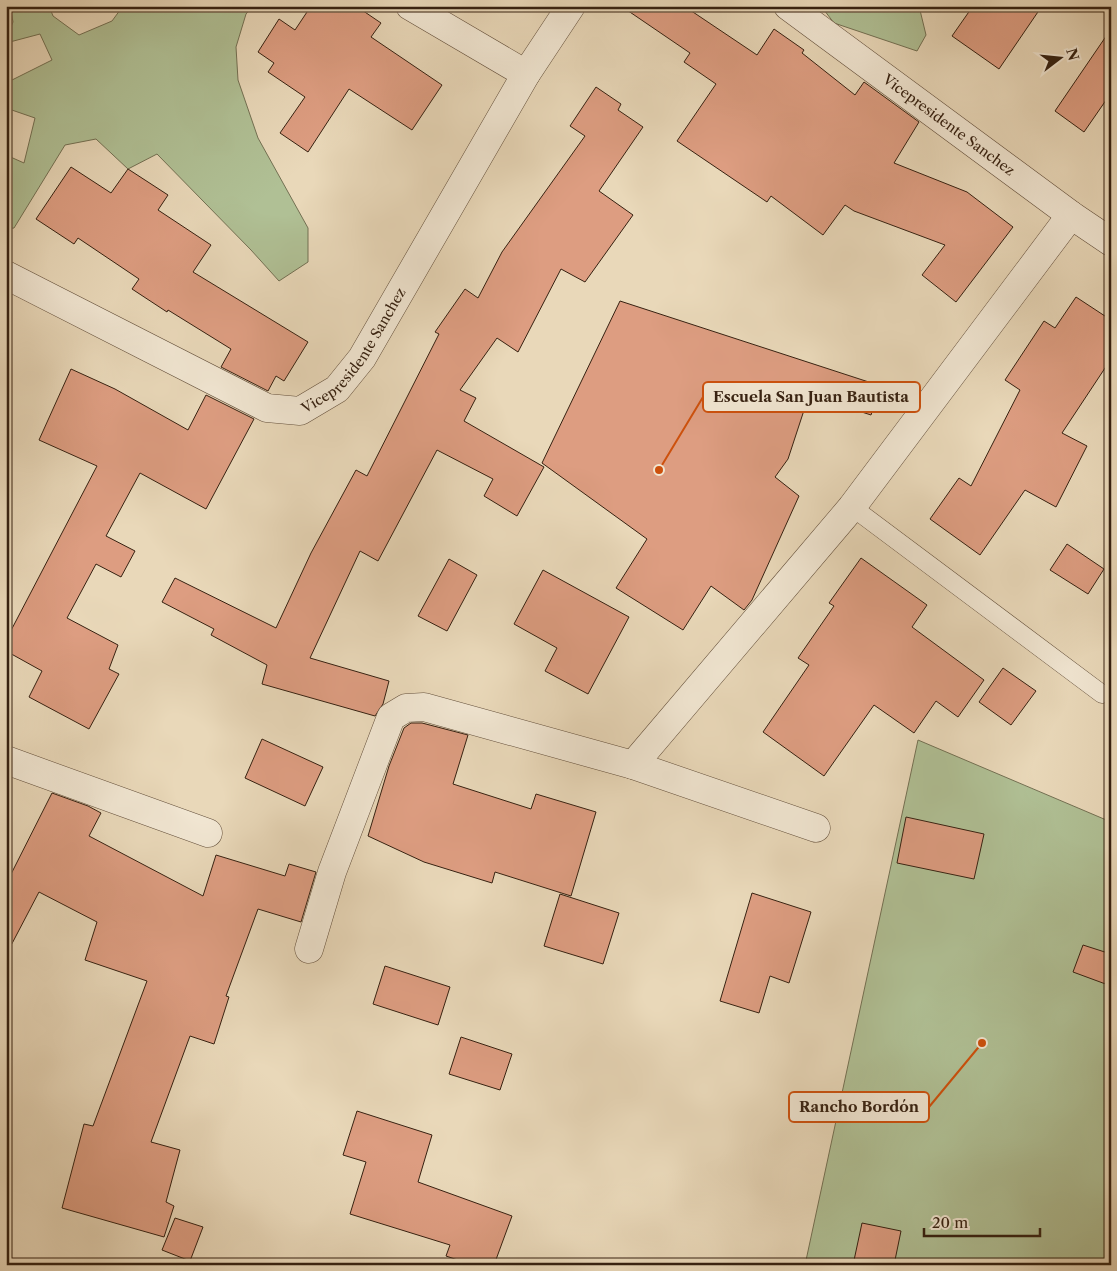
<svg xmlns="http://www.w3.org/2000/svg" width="1117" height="1271" font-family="'Libre Caslon Text',serif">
<rect width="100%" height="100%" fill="#e9d8b9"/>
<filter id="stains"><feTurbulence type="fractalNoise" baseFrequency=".004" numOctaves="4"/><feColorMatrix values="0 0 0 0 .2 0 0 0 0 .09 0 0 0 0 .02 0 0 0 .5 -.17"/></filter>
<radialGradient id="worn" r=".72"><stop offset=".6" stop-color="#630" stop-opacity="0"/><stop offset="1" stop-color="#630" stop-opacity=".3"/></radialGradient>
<path fill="#b0c095" stroke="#737053" d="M 10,6 L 49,6 L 53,16 L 79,35 L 112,21 L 123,6 L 253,6 L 246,14 L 236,47 L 238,80 L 258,138 L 308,228 L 308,262 L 279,281 L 251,250 L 157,154 L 128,169 L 96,139 L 65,145 L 14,228 L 6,229 L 6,155 L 24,163 L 35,118 L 6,108 L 6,83 L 52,60 L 40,34 L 6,43 L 6,38 L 13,22 Z
M 821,6 L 919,6 L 926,35 L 917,51 L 834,23 Z
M 918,740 L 1111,822 L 1111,1265 L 805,1265 Z"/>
<path fill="#dd9d81" stroke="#362111" d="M 311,6 L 356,6 L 381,23 L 371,37 L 442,85 L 412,130 L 349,89 L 308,152 L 280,133 L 305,97 L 268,72 L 274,63 L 258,52 L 279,19 L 295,30 Z
M 621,6 L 684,6 L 757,55 L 774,29 L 804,50 L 802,53 L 855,95 L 864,82 L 919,122 L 894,163 L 967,192 L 1013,227 L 956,302 L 922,275 L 945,245 L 854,211 L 845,205 L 823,235 L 771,196 L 767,202 L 677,141 L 716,84 L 684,62 L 690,53 Z
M 973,6 L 1042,6 L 999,69 L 952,36 Z
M 1111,29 L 1111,93 L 1084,132 L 1055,111 Z
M 596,87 L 621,104 L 618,110 L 643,127 L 599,191 L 633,215 L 585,282 L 561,269 L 518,352 L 497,338 L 460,390 L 476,398 L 464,421 L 544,467 L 517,516 L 484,496 L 493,479 L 437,450 L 378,561 L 360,551 L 310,658 L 389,681 L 383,704 L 375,716 L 262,684 L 267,665 L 211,635 L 214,629 L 162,602 L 175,578 L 276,628 L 311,553 L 356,470 L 367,476 L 439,334 L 435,332 L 465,289 L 478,298 L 502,252 L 585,136 L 570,126 Z
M 71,167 L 111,193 L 128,169 L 168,195 L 158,210 L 211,245 L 193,272 L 308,342 L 284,381 L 276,376 L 268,391 L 221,367 L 231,349 L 168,310 L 167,312 L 132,289 L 139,279 L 78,238 L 74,244 L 36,219 Z
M 1076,297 L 1111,320 L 1111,359 L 1062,433 L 1087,446 L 1056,507 L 1025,490 L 980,555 L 930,519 L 959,478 L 971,486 L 1020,390 L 1005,380 L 1044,321 L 1055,328 Z
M 620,301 L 881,386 L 871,415 L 809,395 L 788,459 L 775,477 L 799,496 L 752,600 L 744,610 L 711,586 L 683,630 L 616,588 L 647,539 L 542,463 Z
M 71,369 L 115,389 L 188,430 L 206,395 L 254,419 L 206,509 L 140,473 L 106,536 L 135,551 L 121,577 L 96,564 L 67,618 L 118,645 L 109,669 L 119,674 L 89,729 L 29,697 L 42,671 L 6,651 L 6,640 L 97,466 L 39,440 Z
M 1067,544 L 1104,569 L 1088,594 L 1050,570 Z
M 861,558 L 927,605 L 912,627 L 984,680 L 958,717 L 936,701 L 914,733 L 874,705 L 824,776 L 763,732 L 809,665 L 798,658 L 834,606 L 829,603 Z
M 449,559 L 477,575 L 447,631 L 418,616 Z
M 543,570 L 629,617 L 588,694 L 545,671 L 557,648 L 514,624 Z
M 1003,668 L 1036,691 L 1011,725 L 979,702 Z
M 411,723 L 422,723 L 468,735 L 453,784 L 531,809 L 536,794 L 596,812 L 571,896 L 495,872 L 492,883 L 424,862 L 368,836 L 389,766 L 404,728 Z
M 262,739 L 323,767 L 305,806 L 245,778 Z
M 52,793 L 88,806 L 101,813 L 89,836 L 203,896 L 216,855 L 285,876 L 289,864 L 316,872 L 301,922 L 258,909 L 226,996 L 229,997 L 214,1044 L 190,1036 L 151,1142 L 180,1150 L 166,1202 L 174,1206 L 164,1237 L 62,1208 L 84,1124 L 93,1126 L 147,981 L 85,960 L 97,922 L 39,892 L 6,955 L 6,884 Z
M 906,817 L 984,834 L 974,879 L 897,863 Z
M 752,893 L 811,912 L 789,983 L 770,976 L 759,1013 L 720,1001 Z
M 560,894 L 619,913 L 603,964 L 544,946 Z
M 1083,945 L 1111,954 L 1111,986 L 1073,972 Z
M 385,966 L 450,987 L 438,1025 L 373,1004 Z
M 461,1037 L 512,1054 L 500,1090 L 449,1074 Z
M 357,1111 L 432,1135 L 418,1182 L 512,1216 L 494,1265 L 472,1265 L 446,1256 L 450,1245 L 350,1214 L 366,1162 L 343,1155 Z
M 175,1218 L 203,1227 L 190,1261 L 162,1250 Z
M 862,1223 L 901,1231 L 894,1265 L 853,1265 Z"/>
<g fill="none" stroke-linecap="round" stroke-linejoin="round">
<g stroke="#634f3b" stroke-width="19">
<path id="lane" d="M 852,507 L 1102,694"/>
</g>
<g stroke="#634f3b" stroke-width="29">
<g id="street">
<path d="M 410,6 L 526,74"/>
<path id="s1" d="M 788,6 L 1071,215 L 1111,242"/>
<path id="s2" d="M 6,275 L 267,408 L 300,411 L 337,389 L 362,358 L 526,74 L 571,6"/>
<path d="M 6,760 L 208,833"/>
<path d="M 633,765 L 852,507 L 1071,215"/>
<path d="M 309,949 L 332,872 L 391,717 L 406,708 L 424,707 L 633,765 L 816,828"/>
</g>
</g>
<use href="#lane" stroke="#f1e6d2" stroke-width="18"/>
<use href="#street" stroke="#f1e6d2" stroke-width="28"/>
</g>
<g text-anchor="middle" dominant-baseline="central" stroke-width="4" stroke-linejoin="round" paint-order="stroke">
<g font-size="14" fill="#362111" stroke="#f1e6d2">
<text stroke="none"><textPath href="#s1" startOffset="200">Vicepresidente Sanchez</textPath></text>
<text stroke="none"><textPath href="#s2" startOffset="409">Vicepresidente Sanchez</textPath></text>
</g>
</g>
<path fill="none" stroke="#cd510d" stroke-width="2" d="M659 470L703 397M982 1043L929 1107"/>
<g fill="#cd510d" stroke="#f1e6d2" stroke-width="2">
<circle cx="659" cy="470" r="5"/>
<circle cx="982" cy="1043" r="5"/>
</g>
<g fill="#f1e6d2" stroke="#cd510d" stroke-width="2">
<rect x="703" y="382" width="217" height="30" rx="5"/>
<rect x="789" y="1092" width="140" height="30" rx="5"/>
</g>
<g font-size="15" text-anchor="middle" font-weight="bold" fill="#362111">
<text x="811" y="402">Escuela San Juan Bautista</text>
<text x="859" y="1112">Rancho Bordón</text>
</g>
<rect width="1117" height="1271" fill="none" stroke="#e9d8b9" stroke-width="25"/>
<rect x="8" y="8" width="1102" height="1256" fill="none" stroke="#362111" stroke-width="2.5"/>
<rect x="12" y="12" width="1092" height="1246" fill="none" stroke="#362111"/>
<g transform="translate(1060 58) rotate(74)" stroke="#f1e6d2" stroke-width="4" paint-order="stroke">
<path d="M0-4L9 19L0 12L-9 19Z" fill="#362111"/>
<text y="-8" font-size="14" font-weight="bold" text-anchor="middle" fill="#362111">N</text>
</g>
<path d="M924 1228v8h116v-8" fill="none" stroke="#362111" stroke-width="2.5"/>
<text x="932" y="1228" font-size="15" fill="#362111" stroke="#f1e6d2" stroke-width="4" paint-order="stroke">20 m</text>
<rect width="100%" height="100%" filter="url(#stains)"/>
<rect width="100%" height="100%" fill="url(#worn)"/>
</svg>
